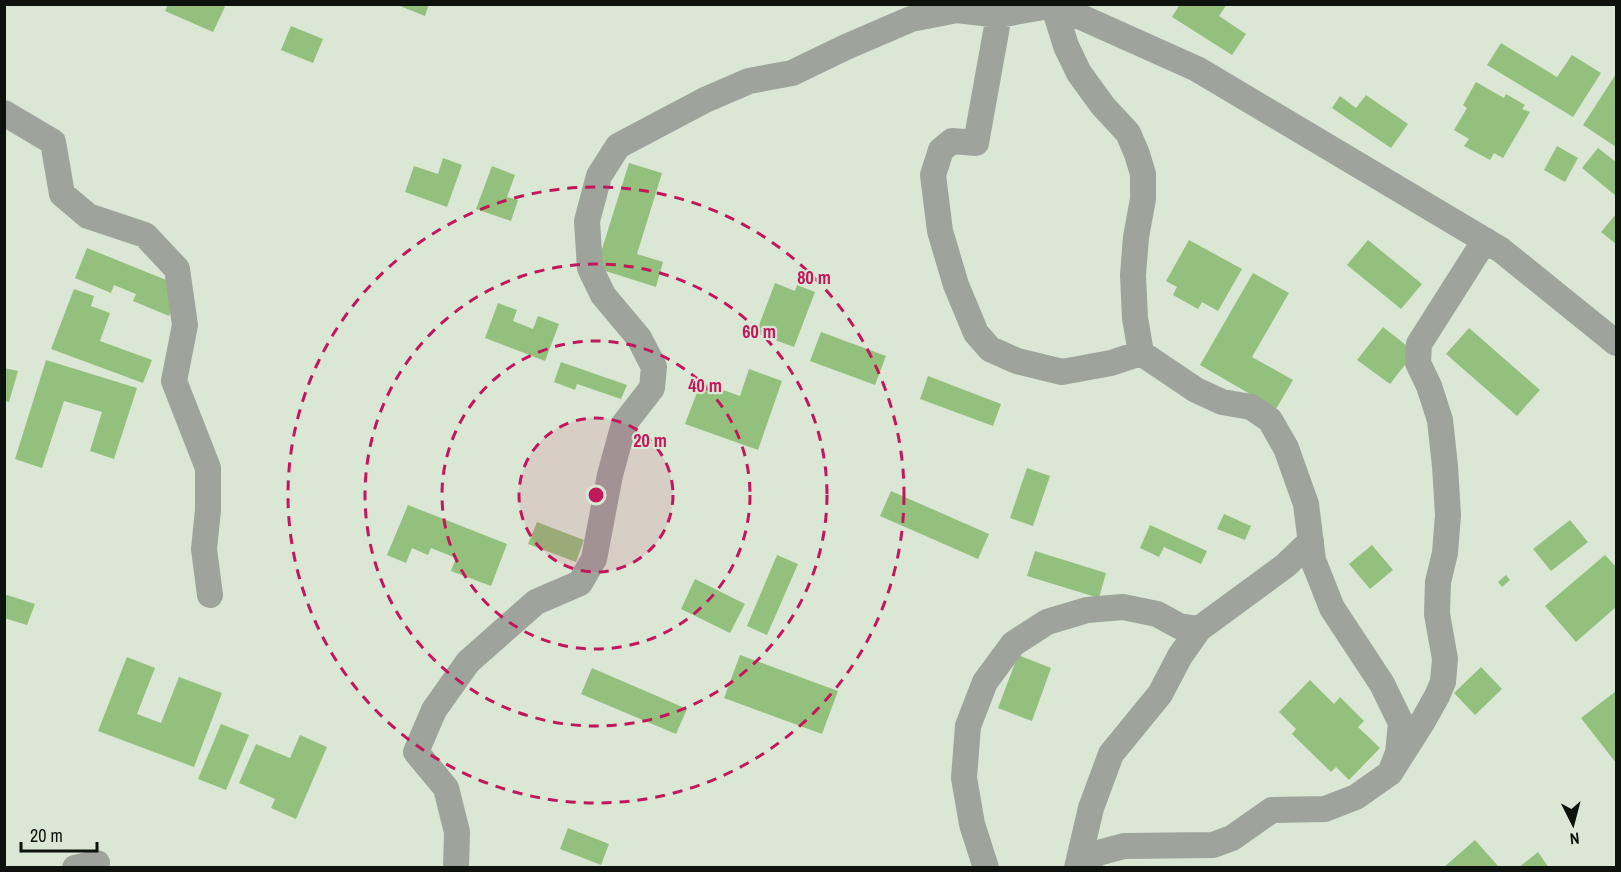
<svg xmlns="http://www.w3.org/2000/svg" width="1621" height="872" font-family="'Archivo Narrow',sans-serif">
<rect width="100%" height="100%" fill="#dae7d5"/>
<path fill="#94c07d" d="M 168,4 L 220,4 L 225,7 L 213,32 L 165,11 Z
M 395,4 L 429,4 L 425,16 Z
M 1180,4 L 1227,4 L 1219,16 L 1246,34 L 1232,55 L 1172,17 Z
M 291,26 L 323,39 L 313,63 L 281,50 Z
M 1501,43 L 1557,77 L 1572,55 L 1601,73 L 1573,117 L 1487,65 Z
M 1616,74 L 1616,147 L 1583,125 Z
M 1476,82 L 1504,98 L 1506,94 L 1525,105 L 1522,109 L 1530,112 L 1503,158 L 1494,153 L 1490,160 L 1464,146 L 1469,139 L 1454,130 L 1467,108 L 1463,105 Z
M 1366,95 L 1408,124 L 1391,148 L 1332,108 L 1340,96 L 1356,108 Z
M 1557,146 L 1578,158 L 1565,182 L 1544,170 Z
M 1598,148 L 1616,162 L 1616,196 L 1582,168 Z
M 443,158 L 462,165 L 447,207 L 405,192 L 414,166 L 438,174 Z
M 629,163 L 662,173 L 637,254 L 663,262 L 656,287 L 596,268 Z
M 492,166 L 515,175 L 507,197 L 518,200 L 511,221 L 476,209 Z
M 1616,214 L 1616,244 L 1601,232 Z
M 1189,240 L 1242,269 L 1218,311 L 1202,302 L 1198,309 L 1173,295 L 1177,287 L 1166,281 Z
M 1368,240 L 1422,284 L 1401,309 L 1347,265 Z
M 87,248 L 181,286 L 169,316 L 133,301 L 136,294 L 114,285 L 111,293 L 75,278 Z
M 1253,273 L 1289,293 L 1252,357 L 1293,380 L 1276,409 L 1200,365 Z
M 775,283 L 795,291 L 797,285 L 815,292 L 794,347 L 756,333 Z
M 74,289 L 94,296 L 91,306 L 110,313 L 100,341 L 152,360 L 143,383 L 51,349 Z
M 498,303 L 517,310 L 513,321 L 533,329 L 538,316 L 559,324 L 545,361 L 485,338 Z
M 1383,327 L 1415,352 L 1390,384 L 1357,360 Z
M 1469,328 L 1540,390 L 1517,416 L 1446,354 Z
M 821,332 L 886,356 L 875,385 L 810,361 Z
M 46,360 L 137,388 L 114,459 L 90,451 L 102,412 L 64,401 L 42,468 L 15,459 Z
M 561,362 L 627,385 L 621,399 L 577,384 L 575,390 L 554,382 Z
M 4,368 L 18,371 L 9,402 L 4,401 Z
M 749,369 L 782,381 L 758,450 L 685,424 L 701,382 L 740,396 Z
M 928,376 L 1001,404 L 993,426 L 920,399 Z
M 1027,468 L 1050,476 L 1033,526 L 1010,518 Z
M 891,491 L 989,534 L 978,559 L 880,516 Z
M 408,505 L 507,544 L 491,586 L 451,571 L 456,558 L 431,548 L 428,555 L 412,548 L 406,563 L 387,555 Z
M 1224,514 L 1251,526 L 1245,540 L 1217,529 Z
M 1570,520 L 1588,542 L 1551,571 L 1533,549 Z
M 537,522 L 584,540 L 576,562 L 528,544 Z
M 1150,525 L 1207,551 L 1201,564 L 1164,547 L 1159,557 L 1140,548 Z
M 1372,545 L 1393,570 L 1370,589 L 1349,564 Z
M 1035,551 L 1106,573 L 1099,598 L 1027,576 Z
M 777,555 L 798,564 L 767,635 L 747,626 Z
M 1605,555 L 1616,567 L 1616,607 L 1576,642 L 1545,606 Z
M 1506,575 L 1510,580 L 1502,587 L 1498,582 Z
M 695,579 L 745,604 L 730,633 L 681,609 Z
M 4,594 L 35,604 L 27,625 L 4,618 Z
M 740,655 L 838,691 L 822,734 L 724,698 Z
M 1018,655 L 1051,668 L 1032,721 L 998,708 Z
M 127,657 L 155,668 L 137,714 L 161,723 L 179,677 L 222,693 L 194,767 L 98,731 Z
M 1481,667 L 1502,689 L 1475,715 L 1454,693 Z
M 592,668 L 687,709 L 676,734 L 581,694 Z
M 1310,680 L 1334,704 L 1340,697 L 1364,721 L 1358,727 L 1380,748 L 1349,780 L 1336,767 L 1331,772 L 1292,734 L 1296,729 L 1279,712 Z
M 1616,691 L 1616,763 L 1581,718 Z
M 221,724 L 249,735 L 226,790 L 198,779 Z
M 300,735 L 327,747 L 296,819 L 271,808 L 275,799 L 239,783 L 256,744 L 290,758 Z
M 568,828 L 609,844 L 601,865 L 560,849 Z
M 1475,840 L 1498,866 L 1497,868 L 1443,868 Z
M 1538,852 L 1549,868 L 1518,868 Z"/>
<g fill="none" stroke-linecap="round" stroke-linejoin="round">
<path stroke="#9ea39b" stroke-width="26" d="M 1001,4 L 976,143 L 952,141 L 941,150 L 933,175 L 940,231 L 956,285 L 976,333 L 990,349 L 1017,361 L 1062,372 L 1111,363 L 1141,353 L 1196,390 L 1222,402 L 1251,407 L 1270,420 L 1286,448 L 1306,504 L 1313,560 L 1332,608 L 1382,684 L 1401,723 L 1398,753 L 1390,773
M 1053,4 L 1066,46 L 1079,73 L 1103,106 L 1128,133 L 1137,154 L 1143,174 L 1143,199 L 1136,237 L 1133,275 L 1135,318 L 1141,353
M 4,113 L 53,142 L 62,194 L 88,216 L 145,235 L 177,269 L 185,325 L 174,381 L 208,468 L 208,510 L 204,549 L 210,595
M 75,868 L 97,863
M 456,868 L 457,832 L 446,788 L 416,752 L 434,710 L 468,662 L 536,602 L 580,583 L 594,559 L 610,475 L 624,424 L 652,388 L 654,367 L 639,338 L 603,295 L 590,268 L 587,221 L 599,176 L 618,146 L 705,100 L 749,81 L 792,73 L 846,47 L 911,19 L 957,10 L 999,15 L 1054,5 L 1197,69 L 1501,250 L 1616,343
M 986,868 L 972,824 L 964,778 L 968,726 L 985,682 L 1013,644 L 1047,622 L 1087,610 L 1123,607 L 1157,614 L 1179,626 L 1199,629
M 1077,868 L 1091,808 L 1111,754 L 1160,694 L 1180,656 L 1199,629 L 1286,565 L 1311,541
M 1078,868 L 1098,853 L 1124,846 L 1213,845 L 1232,838 L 1272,810 L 1325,809 L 1356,797 L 1390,773 L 1423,721 L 1437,696 L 1443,682 L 1445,659 L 1437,614 L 1438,582 L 1445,553 L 1448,515 L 1445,466 L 1440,420 L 1429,386 L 1418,363 L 1419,344 L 1485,240"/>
</g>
<circle cx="596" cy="495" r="77" fill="#c2185b" fill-opacity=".12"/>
<g fill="none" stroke="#c2185b" stroke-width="3" stroke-dasharray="10 8">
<circle cx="596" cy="495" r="77"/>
<circle cx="596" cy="495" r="154"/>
<circle cx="596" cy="495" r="231"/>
<circle cx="596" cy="495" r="308"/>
</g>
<circle cx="596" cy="495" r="9" fill="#c2185b" stroke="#dae7d5" stroke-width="3"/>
<g font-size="18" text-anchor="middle" font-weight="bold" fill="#c2185b" stroke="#dae7d5" stroke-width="4.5" stroke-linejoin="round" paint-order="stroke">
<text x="814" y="284">80 m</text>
<text x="759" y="338">60 m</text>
<text x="705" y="392">40 m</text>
<text x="650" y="447">20 m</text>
</g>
<rect width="1621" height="872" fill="none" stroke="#0e120c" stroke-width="12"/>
<g transform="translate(1573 824) rotate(174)" stroke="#dae7d5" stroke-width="4.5" paint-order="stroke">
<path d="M0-4.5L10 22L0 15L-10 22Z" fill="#0e120c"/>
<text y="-9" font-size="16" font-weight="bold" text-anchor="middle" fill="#0e120c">N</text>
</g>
<path d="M21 842v9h76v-9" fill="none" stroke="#0e120c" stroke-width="3"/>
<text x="30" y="842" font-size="18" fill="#0e120c" stroke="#dae7d5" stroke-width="4.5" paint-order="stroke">20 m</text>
</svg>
